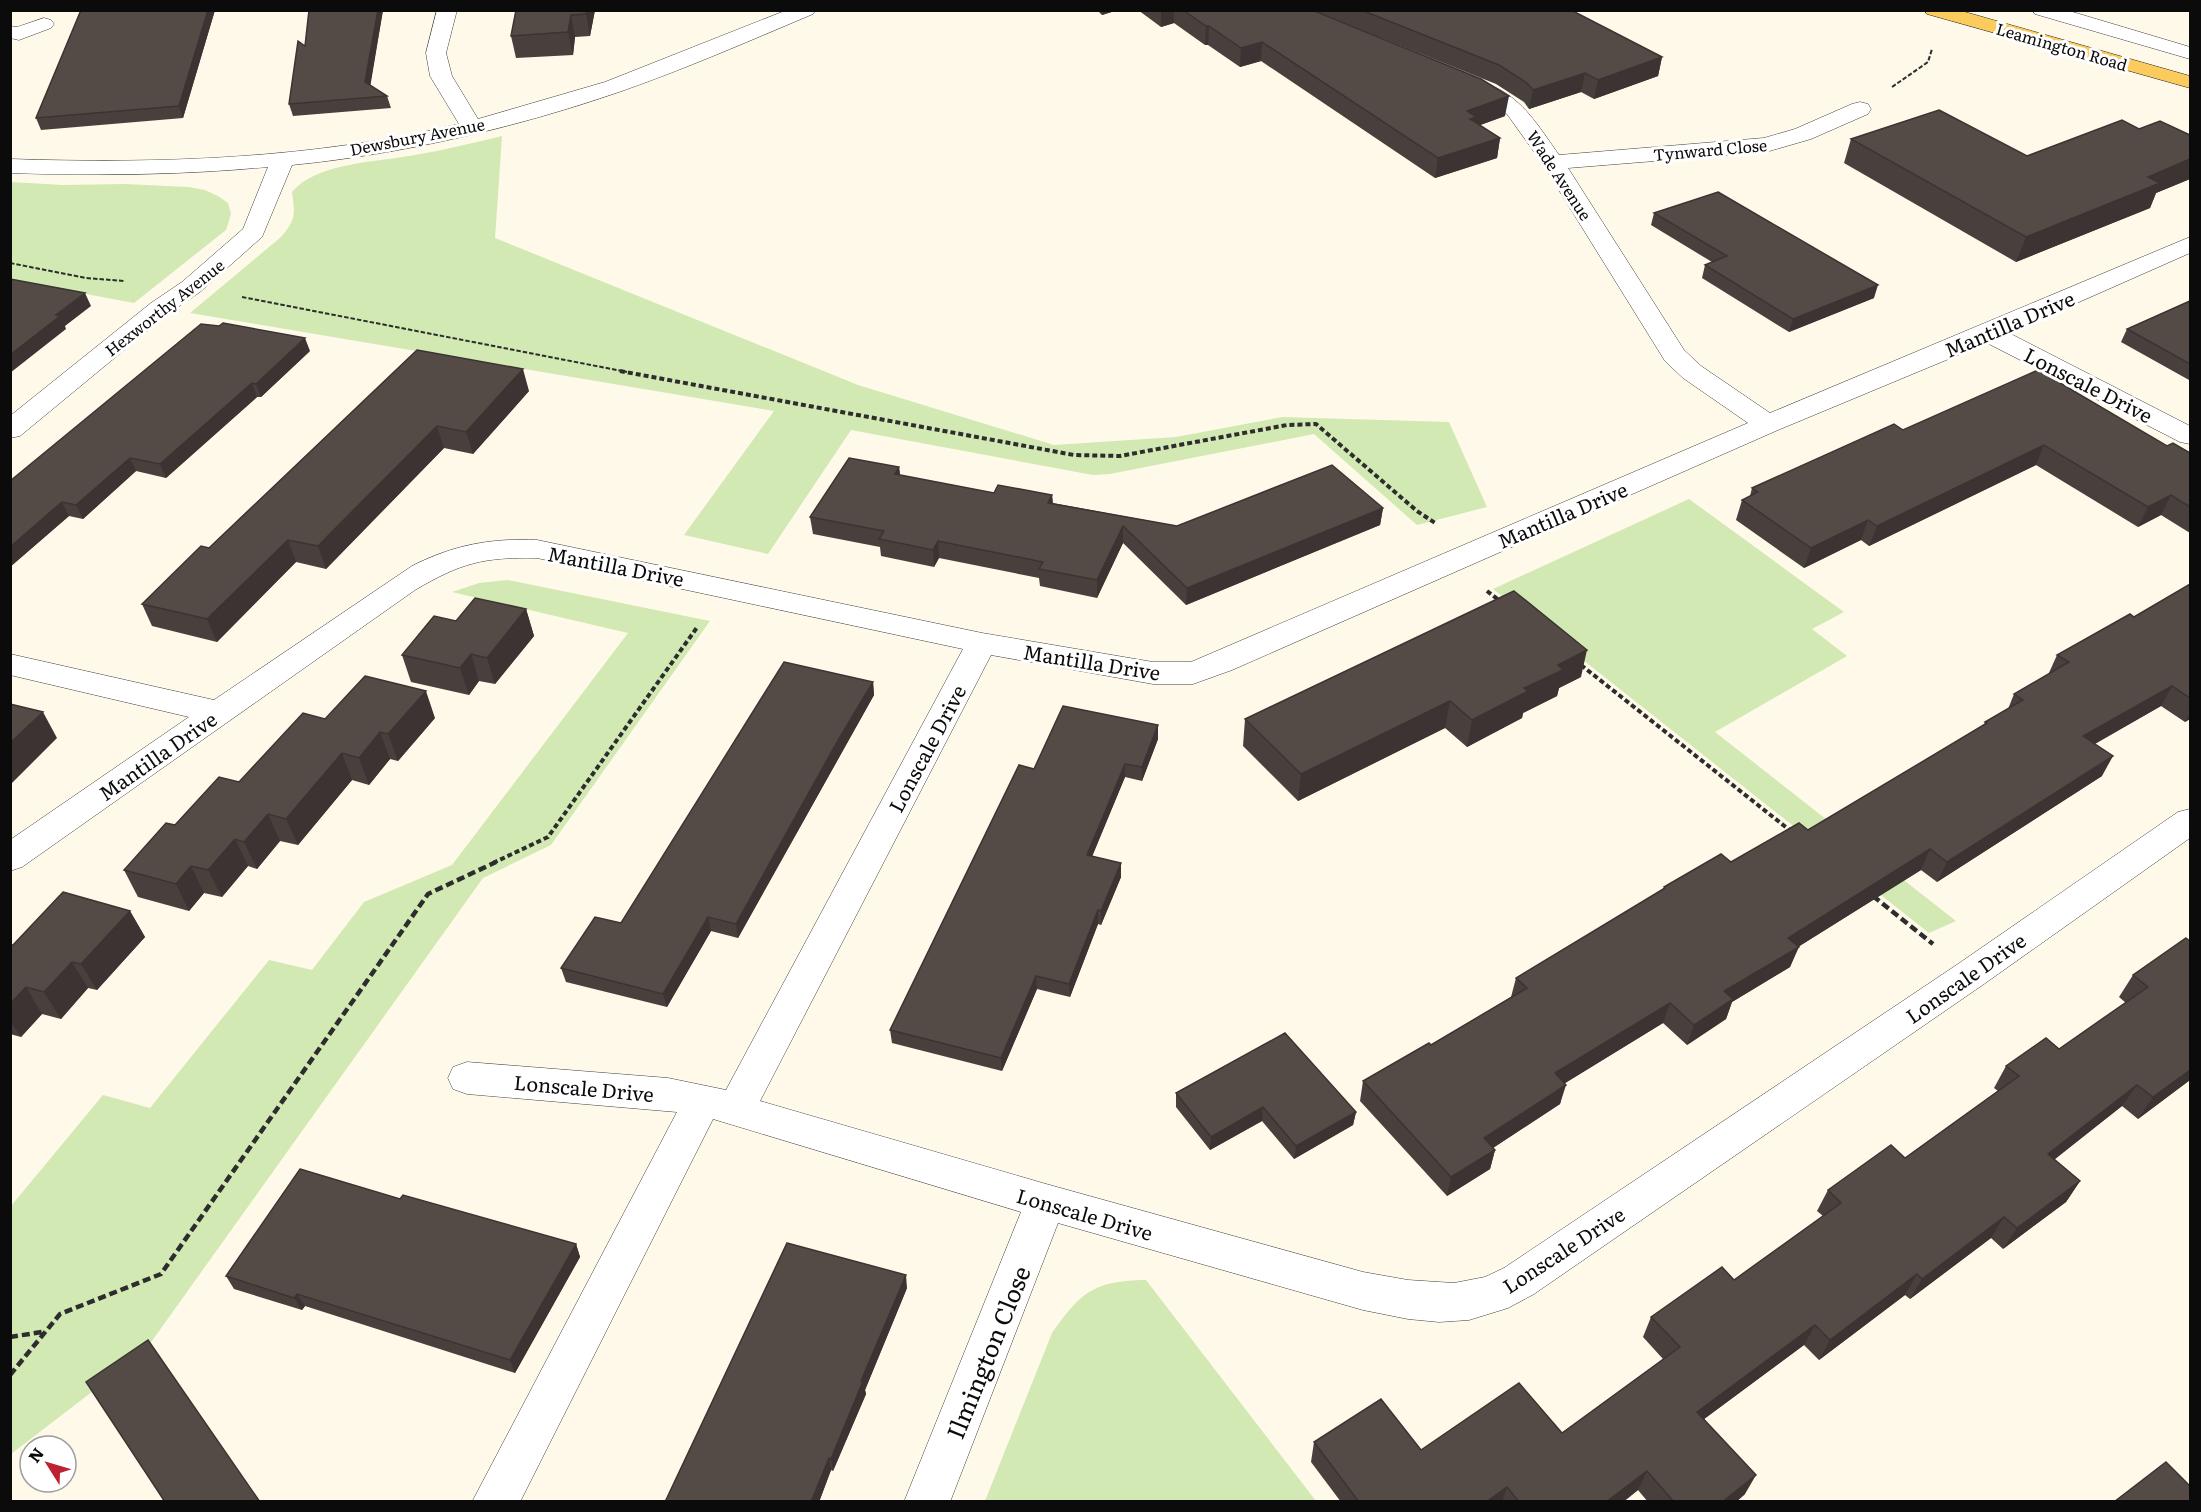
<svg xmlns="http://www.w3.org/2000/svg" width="2201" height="1512" font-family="Literata,serif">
<rect width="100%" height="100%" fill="#fff9e9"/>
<path fill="#d2e9b3" d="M 502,136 L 495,238 L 858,385 L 1054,445 L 1176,437 L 1282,417 L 1449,422 L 1487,507 L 1417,525 L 1314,434 L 1110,474 L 1093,475 L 851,430 L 768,554 L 684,535 L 774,411 L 190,313 L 281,237 C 296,220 295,214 292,192 C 317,162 379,162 415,155 C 444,150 473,143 502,136 Z
M 10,182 L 63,185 L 125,184 L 188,187 L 205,190 L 218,196 L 228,203 L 231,214 L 226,230 L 134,303 L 11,280 Z
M 1689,499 L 1844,612 L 1812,629 L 1847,656 L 1715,732 L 1956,921 L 1929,933 L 1493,589 Z
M 508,580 L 710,621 L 551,845 L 483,878 L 144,1352 L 11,1454 L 11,1206 L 103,1095 L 150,1108 L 269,960 L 312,970 L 364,902 L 452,865 L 628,633 L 452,592 L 479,583 Z
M 1146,1280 L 1316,1501 L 985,1501 L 1052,1333 C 1082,1291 1094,1281 1146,1280 Z"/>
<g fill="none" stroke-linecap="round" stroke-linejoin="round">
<g stroke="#3e3e3e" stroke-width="1">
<path id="minor" d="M 437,10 L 457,10 L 446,53 L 452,76 L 478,119 L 605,82 L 787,10 L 816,10 L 813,14 C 749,41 685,69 619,92 C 514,128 403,154 292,165 L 262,237 L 200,292 L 169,313 L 20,436 L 10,438 L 10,416 L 151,303 L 182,282 L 243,229 L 268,167 C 182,175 97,176 10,173 L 10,159 C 161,164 312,159 459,124 L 430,76 L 426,53 Z
M 2032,10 L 2066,10 L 2190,47 L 2190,59 L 2035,14 Z
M 44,18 L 51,20 L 54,24 L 51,28 L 19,40 L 10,38 L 10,26 L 17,27 Z
M 1469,78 C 1518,90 1532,117 1559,155 L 1764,138 L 1795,129 L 1852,104 L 1860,102 L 1868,104 L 1871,109 L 1868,114 L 1811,139 L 1766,152 L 1568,168 L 1684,350 L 1701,366 L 1770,413 L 2190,237 L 2190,253 L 2009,333 L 2190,426 L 2190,444 L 2180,442 L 1987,343 L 1778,430 L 1232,670 L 1193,684 L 1153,684 L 991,655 L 760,1101 L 1046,1184 L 1363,1272 L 1408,1280 L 1454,1283 L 1485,1277 L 1504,1268 L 1958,964 L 2178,812 L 2190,809 L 2190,838 L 1984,984 L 1534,1294 L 1508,1308 L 1469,1320 L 1439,1322 L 1408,1319 L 1363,1310 L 1058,1223 L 950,1502 L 904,1502 L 1021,1212 L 713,1119 L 520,1502 L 472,1502 L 677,1112 L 467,1094 L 453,1089 L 448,1078 L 453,1067 L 467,1062 L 668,1078 L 726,1090 L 963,649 L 537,558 C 483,557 461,563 415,590 L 22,867 L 10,871 L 10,840 L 189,717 L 10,675 L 10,654 L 214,700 L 412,566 C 453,545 491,538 537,540 L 982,633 L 1153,662 L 1191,662 L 1748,423 L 1683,378 L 1665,361 L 1542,163 L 1507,114 L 1479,96 L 1461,89 L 1458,84 L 1461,79 Z"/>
</g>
<g stroke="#1c1c1c" stroke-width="1">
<path id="major" d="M 1924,10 L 1958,10 L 2190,76 L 2190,88 L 1927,14 Z"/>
</g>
<path stroke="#2d2d2d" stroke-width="2" stroke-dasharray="4.5 2" stroke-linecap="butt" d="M 1892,87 L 1928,62 L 1932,49
M 10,263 L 86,278 L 125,281
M 242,297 L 627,372"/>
<path stroke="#2d2d2d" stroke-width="4" stroke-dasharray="5 3" stroke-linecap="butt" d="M 620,371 L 1074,455 L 1120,456 L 1287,425 L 1316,424 L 1417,511 L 1435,523
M 1487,591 L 1500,601
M 1581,665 L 1792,832
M 493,863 L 548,837 L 698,626"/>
<path stroke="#2d2d2d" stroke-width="4.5" stroke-dasharray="8 4" stroke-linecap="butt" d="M 1873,896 L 1933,944
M 10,1337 L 42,1332
M 10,1375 L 60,1314 L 161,1274 L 428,894 L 496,862"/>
<use href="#minor" fill="#fff" fill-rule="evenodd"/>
<use href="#major" fill="#fbcc5d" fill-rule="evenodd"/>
</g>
<path fill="#48403d" d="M 81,10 L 215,10 L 183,118 L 41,130 L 36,118 Z
M 309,10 L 383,10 L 370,85 L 387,96 L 391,108 L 293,116 L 289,104 L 305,46 Z
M 516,10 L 595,10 L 590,36 L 575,37 L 573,55 L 516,58 L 511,36 Z
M 1097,10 L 1118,10 L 1102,15 Z
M 1138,10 L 1312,10 L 1505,116 L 1480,125 L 1500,138 L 1497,158 L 1435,178 L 1261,61 L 1240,67 L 1208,45 L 1205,45 L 1174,23 L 1161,27 Z
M 1312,10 L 1571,10 L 1662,57 L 1658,76 L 1594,99 L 1581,92 L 1529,109 L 1524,102 L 1496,84 Z
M 2139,129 L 2190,135 L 2190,179 L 2156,193 L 2150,208 L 2016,262 L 1844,163 L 1851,139 L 2027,156 Z
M 1654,213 L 1874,298 L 1789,332 L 1702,278 L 1705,265 L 1712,262 L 1651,225 Z
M 2190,301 L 2190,379 L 2189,380 L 2121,342 L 2127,329 Z
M 417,350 L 529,391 L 473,454 L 444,448 L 326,569 L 296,562 L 217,642 L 152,626 L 142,604 L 209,548 Z
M 310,351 L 261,397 L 257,397 L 166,478 L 136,471 L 83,519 L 69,516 L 10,567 L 10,481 Z
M 1903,430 L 2167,446 L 2190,453 L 2190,533 L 2161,515 L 2138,527 L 2036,465 L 1869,546 L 1861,540 L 1804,568 L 1736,520 L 1742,500 L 1750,496 L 1752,488 Z
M 899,467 L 900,475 L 994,493 L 1052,495 L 1053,503 L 1177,526 L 1383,508 L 1380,525 L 1186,605 L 1123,543 L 1097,598 L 1040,586 L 1039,578 L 939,558 L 934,567 L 881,556 L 880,547 L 813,534 L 810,517 Z
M 2190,584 L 2190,719 L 2185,722 L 2161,706 L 2095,744 L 2102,776 L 1937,882 L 1921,870 L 1798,947 L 1790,967 L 1732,1002 L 1726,1019 L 1687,1045 L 1663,1023 L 1565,1083 L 1560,1104 L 1493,1148 L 1495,1150 L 1490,1169 L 1447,1196 L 1360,1101 L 1363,1081 L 1431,1045 L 1511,997 L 1516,978 L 1663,890 L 1664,887 L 1731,862 L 1808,830 L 1984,725 L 1985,722 L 2008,709 L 2014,694 L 2048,675 L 2057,655 L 2134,617 Z
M 526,609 L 534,636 L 495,684 L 479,681 L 469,695 L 411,682 L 402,655 L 456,621 Z
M 1581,677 L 1559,688 L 1557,696 L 1523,713 L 1522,718 L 1467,747 L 1445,728 L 1298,801 L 1243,746 L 1245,719 Z
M 873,682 L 874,695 L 738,938 L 711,931 L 667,1007 L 566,982 L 561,968 L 621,923 Z
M 435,718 L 398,761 L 390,759 L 369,785 L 352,780 L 298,845 L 280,841 L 257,869 L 248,866 L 222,897 L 204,893 L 189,911 L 138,897 L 124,870 L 175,825 L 239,782 L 325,719 Z
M 1158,725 L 1158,739 L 1142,781 L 1125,777 L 1092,856 L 1121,877 L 1101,925 L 1098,924 L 1070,997 L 1037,989 L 1002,1071 L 892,1043 L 890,1030 L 1034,769 Z
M 130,911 L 145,937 L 97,990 L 88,988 L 61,1019 L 42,1014 L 21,1037 L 10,1034 L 10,945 L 13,945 Z
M 2186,938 L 2190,1080 L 2138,1119 L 2122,1106 L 2054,1160 L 2080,1181 L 2066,1202 L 2003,1249 L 1991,1238 L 1910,1299 L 1905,1295 L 1819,1360 L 1804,1345 L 1704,1419 L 1745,1494 L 1736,1502 L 1648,1502 L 1638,1490 L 1623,1502 L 1341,1502 L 1311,1462 L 1314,1442 L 1421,1450 L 1562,1433 L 1663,1359 L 1643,1337 L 1651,1317 L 1734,1280 L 1823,1216 L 1817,1211 L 1828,1190 L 1905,1158 L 1998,1091 L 1994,1088 L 2006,1066 L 2059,1049 L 2126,1003 L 2119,997 L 2133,975 Z
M 1176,1093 L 1356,1112 L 1353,1125 L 1294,1159 L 1262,1121 L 1210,1150 L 1176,1107 Z
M 400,1199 L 576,1244 L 580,1257 L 515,1373 L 305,1306 L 302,1310 L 234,1289 L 226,1276 Z
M 907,1288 L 865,1390 L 866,1394 L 833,1471 L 831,1470 L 819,1502 L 665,1502 Z"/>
<path fill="#3b3432" d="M 208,10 L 215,10 L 183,118 L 179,106 Z
M 378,10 L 383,10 L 369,94 L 365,82 Z
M 587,10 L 595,10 L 590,36 L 586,14 Z
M 1102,10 L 1118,10 L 1102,15 Z
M 1161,10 L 1174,10 L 1174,23 L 1161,27 Z
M 571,15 L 575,37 L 573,55 L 568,32 Z
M 1206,26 L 1209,26 L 1208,45 L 1205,45 Z
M 1262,42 L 1261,61 L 1240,67 L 1241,48 Z
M 1662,57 L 1658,76 L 1594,99 L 1598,80 Z
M 1585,73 L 1581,92 L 1529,109 L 1533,90 Z
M 1509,96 L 1505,116 L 1475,127 L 1467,111 Z
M 1500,138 L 1497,158 L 1435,178 L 1438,158 Z
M 2190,159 L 2190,179 L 2156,193 L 2150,208 L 2016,262 L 2026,237 L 2148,177 Z
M 1878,285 L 1874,298 L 1789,332 L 1793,319 Z
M 85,293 L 91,306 L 65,326 L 66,329 L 10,373 L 10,355 L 56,315 Z
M 305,338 L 310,351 L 261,397 L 256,384 Z
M 523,369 L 529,391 L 473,454 L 466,432 Z
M 252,383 L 257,397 L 166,478 L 160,464 Z
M 437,426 L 444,448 L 326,569 L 318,546 Z
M 2044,445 L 2036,465 L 1869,546 L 1877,526 Z
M 130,458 L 136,471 L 83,519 L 76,505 Z
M 899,467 L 901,484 L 895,474 Z
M 1052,495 L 1053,512 L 1048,503 Z
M 2171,495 L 2161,515 L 2138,527 L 2148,507 Z
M 62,502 L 69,516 L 10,567 L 10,547 Z
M 1383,508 L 1380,525 L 1186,605 L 1187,588 Z
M 1868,520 L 1861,540 L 1804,568 L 1811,548 Z
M 1123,526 L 1123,543 L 1097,598 L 1097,580 Z
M 288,540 L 296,562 L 217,642 L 207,619 Z
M 938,541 L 939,558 L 934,567 L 933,550 Z
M 526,609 L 534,636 L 495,684 L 487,658 Z
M 1587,650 L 1581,677 L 1559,688 L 1557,696 L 1523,713 L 1522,718 L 1467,747 L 1472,720 L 1524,688 L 1558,665 Z
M 471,654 L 479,681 L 469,695 L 460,668 Z
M 873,682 L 874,695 L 738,938 L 736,924 L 837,742 Z
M 2172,686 L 2161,706 L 2073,756 L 2083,736 Z
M 426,691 L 435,718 L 398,761 L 388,734 Z
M 1450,701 L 1445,728 L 1298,801 L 1301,774 Z
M 43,712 L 57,738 L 10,785 L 10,743 Z
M 2190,713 L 2190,719 L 2185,722 Z
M 1158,725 L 1158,739 L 1142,781 L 1142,767 Z
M 380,732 L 390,759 L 369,785 L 359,758 Z
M 342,753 L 352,780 L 298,845 L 286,819 Z
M 2113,756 L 2102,776 L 1937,882 L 1947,862 Z
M 1125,764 L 1125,777 L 1087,869 L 1087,855 Z
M 268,814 L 280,841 L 257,869 L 244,842 Z
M 235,839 L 248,866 L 222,897 L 208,870 Z
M 1930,849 L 1921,870 L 1785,955 L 1799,947 L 1790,967 L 1732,1002 L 1726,1019 L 1687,1045 L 1694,1025 L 1724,991 L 1788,938 Z
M 1121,863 L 1121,877 L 1101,925 L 1101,911 Z
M 191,866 L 204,893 L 189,911 L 176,884 Z
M 1098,910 L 1098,924 L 1070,997 L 1069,984 Z
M 130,911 L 145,937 L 97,990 L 81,964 Z
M 708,917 L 711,931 L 667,1007 L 663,994 Z
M 72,962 L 88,988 L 61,1019 L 44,992 Z
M 1036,976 L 1037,989 L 1002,1071 L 1001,1058 Z
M 26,987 L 42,1014 L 21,1037 L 10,1021 L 10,1004 Z
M 1670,1003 L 1663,1023 L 1549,1093 L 1555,1073 Z
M 2190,1070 L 2190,1080 L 2138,1119 L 2153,1097 Z
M 1566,1085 L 1560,1104 L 1479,1157 L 1484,1138 Z
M 2137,1085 L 2122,1106 L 2034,1175 L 2048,1154 Z
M 1263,1107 L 1262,1121 L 1210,1150 L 1211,1137 Z
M 1356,1112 L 1353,1125 L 1294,1159 L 1296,1146 Z
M 1495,1150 L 1490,1169 L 1447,1196 L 1451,1177 Z
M 2080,1181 L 2066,1202 L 2003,1249 L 2017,1228 Z
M 2004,1217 L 1991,1238 L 1910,1299 L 1922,1279 Z
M 576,1244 L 580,1257 L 515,1373 L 510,1360 Z
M 1917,1274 L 1905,1295 L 1819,1360 L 1830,1340 Z
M 906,1275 L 907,1288 L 865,1390 L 866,1394 L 833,1471 L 831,1459 L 861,1381 Z
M 297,1294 L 305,1306 L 302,1310 L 294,1298 Z
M 1815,1325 L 1804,1345 L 1688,1431 L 1697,1412 Z
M 829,1458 L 831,1470 L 819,1502 L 811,1502 Z
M 1647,1471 L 1638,1490 L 1623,1502 L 1606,1502 Z
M 1756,1475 L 1745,1494 L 1736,1502 L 1722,1502 Z
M 1507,1487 L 1502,1502 L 1486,1502 Z"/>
<path fill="#544b47" stroke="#3b3432" stroke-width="1.5" d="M 81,10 L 208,10 L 179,106 L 36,118 Z
M 309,10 L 378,10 L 365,82 L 387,96 L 289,104 L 298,41 L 305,46 Z
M 516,10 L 587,10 L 586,14 L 571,15 L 568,32 L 511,36 Z
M 1183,10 L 1312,10 L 1481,79 L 1509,96 L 1467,111 L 1476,117 L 1470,119 L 1500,138 L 1438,158 L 1262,42 L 1241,48 L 1209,26 L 1206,26 Z
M 1361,10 L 1571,10 L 1662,57 L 1598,80 L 1585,73 L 1533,90 L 1527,83 L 1499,65 Z
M 1939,110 L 2027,156 L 2122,120 L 2139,129 L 2160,121 L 2190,135 L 2190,159 L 2148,177 L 2160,183 L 2026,237 L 1851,139 Z
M 1718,192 L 1878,285 L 1793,319 L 1705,265 L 1727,256 L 1654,213 Z
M 10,279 L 85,293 L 56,315 L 60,316 L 10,355 Z
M 2190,301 L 2190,364 L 2127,329 Z
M 223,323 L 305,338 L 256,384 L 252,383 L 160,464 L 130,458 L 76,505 L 62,502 L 10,547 L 10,481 L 201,324 L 219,326 Z
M 417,350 L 523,369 L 466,432 L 437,426 L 318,546 L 288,540 L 207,619 L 142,604 L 201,546 L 209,548 Z
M 2038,370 L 2167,446 L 2173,443 L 2190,453 L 2190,507 L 2171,495 L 2148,507 L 2044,445 L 1877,526 L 1868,520 L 1811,548 L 1742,500 L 1758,492 L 1752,488 L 1894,424 L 1903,430 Z
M 849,458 L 899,467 L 895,474 L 994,493 L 998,485 L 1052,495 L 1048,503 L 1177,526 L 1332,465 L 1383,508 L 1187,588 L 1123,526 L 1097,580 L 1039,569 L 1043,562 L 938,541 L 933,550 L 879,539 L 884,531 L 810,517 Z
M 2190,584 L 2190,698 L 2172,686 L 2083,736 L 2113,756 L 1947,862 L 1930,849 L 1788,938 L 1799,947 L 1724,991 L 1733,999 L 1694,1025 L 1670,1003 L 1555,1073 L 1566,1085 L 1484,1138 L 1495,1150 L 1451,1177 L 1363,1081 L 1429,1043 L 1431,1045 L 1527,988 L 1516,978 L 1665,888 L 1664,887 L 1721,854 L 1731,862 L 1799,823 L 1808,830 L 1987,723 L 1985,722 L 2023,700 L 2014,694 L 2069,662 L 2057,655 L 2130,614 L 2134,617 Z
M 1514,591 L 1587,650 L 1558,665 L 1563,670 L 1524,688 L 1528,691 L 1472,720 L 1450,701 L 1301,774 L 1245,719 Z
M 475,598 L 526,609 L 487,658 L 471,654 L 460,668 L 402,655 L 434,616 L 456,621 Z
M 784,662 L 873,682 L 837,742 L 736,924 L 708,917 L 663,994 L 561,968 L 595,917 L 621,923 Z
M 365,676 L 426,691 L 388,734 L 380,732 L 359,758 L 342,753 L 286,819 L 268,814 L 244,842 L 235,839 L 208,870 L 191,866 L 176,884 L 124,870 L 166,823 L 175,825 L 219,777 L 239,782 L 303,713 L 325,719 Z
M 10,704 L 43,712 L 10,743 Z
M 1063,706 L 1158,725 L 1142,767 L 1125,764 L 1087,855 L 1121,863 L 1101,911 L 1098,910 L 1069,984 L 1036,976 L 1001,1058 L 890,1030 L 1019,765 L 1034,769 Z
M 63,892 L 130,911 L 81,964 L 72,962 L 44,992 L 26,987 L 10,1004 L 10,945 L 13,945 Z
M 2186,938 L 2190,941 L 2190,1070 L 2153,1097 L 2137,1085 L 2048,1154 L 2080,1181 L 2017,1228 L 2004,1217 L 1922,1279 L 1917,1274 L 1830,1340 L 1815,1325 L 1697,1412 L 1756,1475 L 1722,1502 L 1674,1502 L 1647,1471 L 1606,1502 L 1519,1502 L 1507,1487 L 1486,1502 L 1359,1502 L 1314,1442 L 1381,1399 L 1421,1450 L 1519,1383 L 1562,1433 L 1680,1347 L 1651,1317 L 1722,1267 L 1734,1280 L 1841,1203 L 1828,1190 L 1891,1145 L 1905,1158 L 2019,1076 L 2006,1066 L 2046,1038 L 2059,1049 L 2148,987 L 2133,975 Z
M 1285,1033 L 1356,1112 L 1296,1146 L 1263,1107 L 1211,1137 L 1176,1093 Z
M 300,1169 L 400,1199 L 403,1195 L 576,1244 L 510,1360 L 297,1294 L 294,1298 L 226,1276 Z
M 787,1243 L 906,1275 L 861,1381 L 863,1381 L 831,1459 L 829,1458 L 811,1502 L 665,1502 Z
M 148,1340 L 260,1502 L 165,1502 L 86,1382 Z
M 2166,1462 L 2190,1486 L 2190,1502 L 2114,1502 Z"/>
<g text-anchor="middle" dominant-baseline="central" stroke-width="6" stroke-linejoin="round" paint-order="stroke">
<g font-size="16" fill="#0b0b0b" stroke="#fff">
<text transform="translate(2062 46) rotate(16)">Leamington Road</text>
<text transform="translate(417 136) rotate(-11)">Dewsbury Avenue</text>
<text transform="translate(1710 149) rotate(-5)">Tynward Close</text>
<text transform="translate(1560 175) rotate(57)">Wade Avenue</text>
<text transform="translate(164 307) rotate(-38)">Hexworthy Avenue</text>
</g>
<g font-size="20" fill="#0b0b0b" stroke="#fff">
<text transform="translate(2009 323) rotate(-23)">Mantilla Drive</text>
<text transform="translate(2089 384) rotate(27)">Lonscale Drive</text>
<text transform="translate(1562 514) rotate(-23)">Mantilla Drive</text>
<text transform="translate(616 565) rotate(11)">Mantilla Drive</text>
<text transform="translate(1092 661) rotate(9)">Mantilla Drive</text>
<text transform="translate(926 748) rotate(-62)">Lonscale Drive</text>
<text transform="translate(157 755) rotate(-35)">Mantilla Drive</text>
<text transform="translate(1965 977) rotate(-35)">Lonscale Drive</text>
<text transform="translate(584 1087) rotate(5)">Lonscale Drive</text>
<text transform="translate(1085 1213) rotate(16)">Lonscale Drive</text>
<text transform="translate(1563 1249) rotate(-33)">Lonscale Drive</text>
</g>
<g font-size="24" fill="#0b0b0b" stroke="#fff">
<text transform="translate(987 1352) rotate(-68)">Ilmington Close</text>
</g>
</g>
<rect width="2201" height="1512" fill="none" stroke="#0b0b0b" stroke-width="24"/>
<g transform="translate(48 1464) rotate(307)"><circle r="28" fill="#ffffff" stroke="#9d9d9d" stroke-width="1.5"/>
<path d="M0-4.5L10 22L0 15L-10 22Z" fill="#bc2231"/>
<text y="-9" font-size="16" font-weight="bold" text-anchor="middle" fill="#0b0b0b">N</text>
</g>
</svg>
